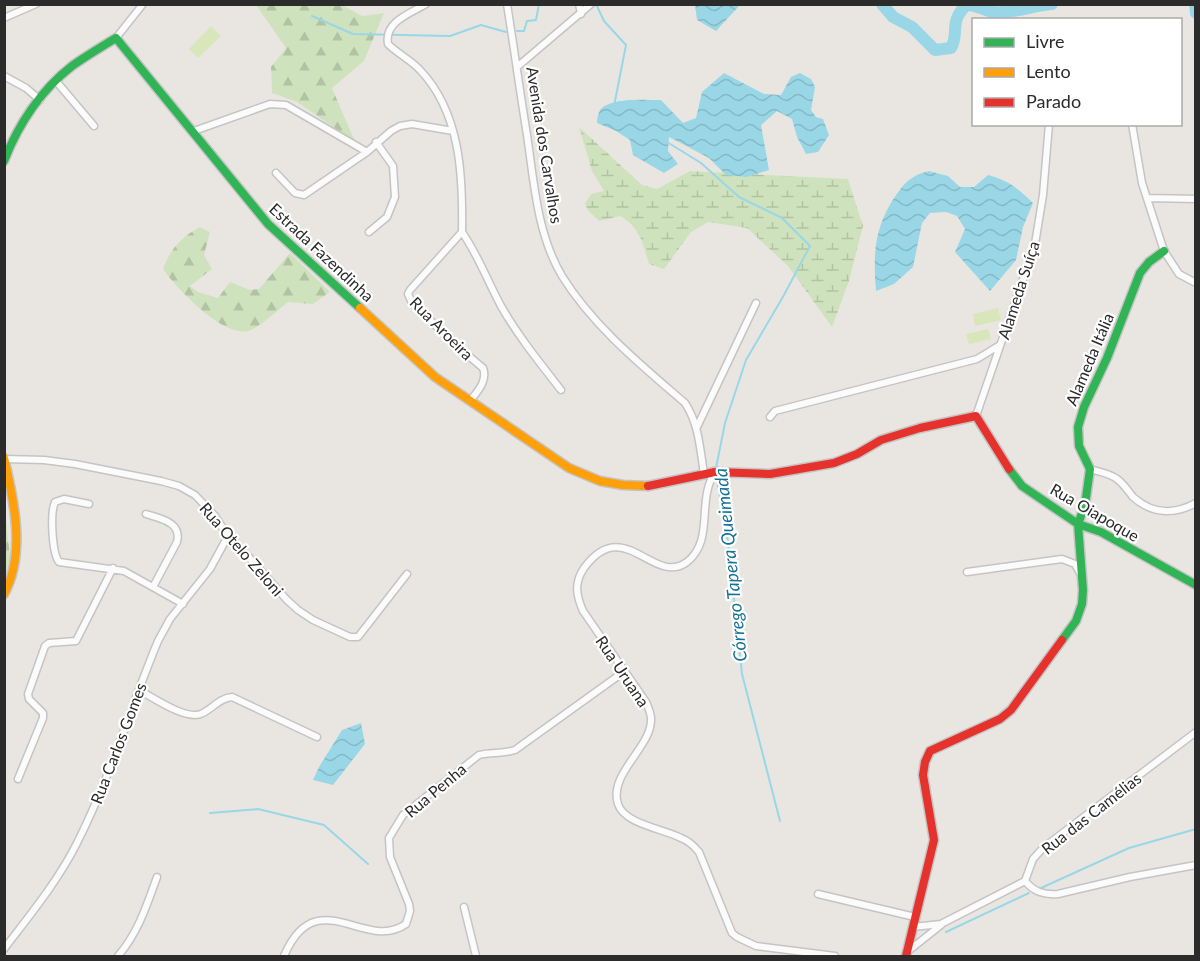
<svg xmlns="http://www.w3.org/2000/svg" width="1200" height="961" font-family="Lato,sans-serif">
<defs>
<pattern id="forest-firs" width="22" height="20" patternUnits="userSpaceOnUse" patternTransform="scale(1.5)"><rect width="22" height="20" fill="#cee3bd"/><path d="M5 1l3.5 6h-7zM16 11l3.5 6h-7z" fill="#b1c3a3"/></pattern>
<pattern id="wetland-marsh" width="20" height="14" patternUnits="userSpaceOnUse" patternTransform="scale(1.5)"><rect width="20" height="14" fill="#cee3bd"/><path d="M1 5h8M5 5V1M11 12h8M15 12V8" fill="none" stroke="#b1c3a3"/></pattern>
<pattern id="water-waves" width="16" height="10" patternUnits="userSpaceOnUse" patternTransform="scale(1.5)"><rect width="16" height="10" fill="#99d7e6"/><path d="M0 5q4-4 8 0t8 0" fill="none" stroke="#84b9c5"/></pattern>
</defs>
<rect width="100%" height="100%" fill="#e9e6e2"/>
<path fill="url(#forest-firs)" d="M 256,5 L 342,5 L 362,16 L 384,13 L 364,61 L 332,88 L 355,142 L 297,102 L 272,93 L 271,67 L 286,48 Z
M 200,227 L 210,232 L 204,255 L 212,269 L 190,286 L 198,292 L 218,298 L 230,282 L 250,290 L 259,289 L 290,253 L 330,292 L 313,304 L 288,302 C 278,310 262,325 251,330 C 226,341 176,288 163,269 C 170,250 181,237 200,227 Z
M 4,500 L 10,557 L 5,580 L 4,580 Z"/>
<path fill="url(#wetland-marsh)" d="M 579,127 L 642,185 L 657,189 L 690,171 L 848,179 L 863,226 L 849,281 L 832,327 L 788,266 L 747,228 L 708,222 L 691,232 L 664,269 L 649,264 C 643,244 640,227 620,216 L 599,221 L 587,209 L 585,203 L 591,194 L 604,191 L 592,171 Z"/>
<path fill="#d8e6ba" d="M 211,26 L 221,36 L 198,58 L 189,49 Z
M 998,308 L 1001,320 L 975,326 L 973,314 Z
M 988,329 L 991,339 L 969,344 L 966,334 Z"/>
<path fill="url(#water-waves)" d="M 695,5 L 695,4 L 740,5 L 716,31 L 697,20 Z
M 724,73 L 764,94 L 781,95 L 791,77 L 800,73 L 811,79 L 815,87 L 811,110 L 816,117 L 823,119 L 829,135 L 818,152 L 806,154 L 797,137 L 792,119 L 777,111 L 761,125 L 769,170 L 747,177 L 726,175 L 709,158 L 669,137 L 668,151 L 678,164 L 664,173 L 633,155 L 630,140 L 616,131 L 597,123 C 597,119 598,114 600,110 C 610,97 646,100 661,100 L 683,123 L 696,118 L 702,92 Z
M 929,171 L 948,176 L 960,187 L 974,187 L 988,175 C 1008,180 1019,189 1033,203 L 1023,227 L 1016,260 L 990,291 L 955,252 L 965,229 L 957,216 L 946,212 L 930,213 L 922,223 L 913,267 L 894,284 L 876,291 C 873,254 874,227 896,195 C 905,182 912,175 929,171 Z
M 361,723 L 365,744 L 333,785 L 313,780 L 319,767 L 342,730 Z"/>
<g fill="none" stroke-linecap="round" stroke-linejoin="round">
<path stroke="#99d7e6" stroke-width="2" d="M 597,6 L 604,21 L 626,45 L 614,106
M 312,16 L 353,34 L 450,36 L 481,25 L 506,32
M 517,31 L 524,31 L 527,21 L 536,20 L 539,4
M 667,142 L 701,163 L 739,197 L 782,218 L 810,246 L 784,295 L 746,360 L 725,423 L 716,468
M 716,474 L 728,542 L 742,674 L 780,821
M 210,813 L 258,809 L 324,825 L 368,864
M 1041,888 L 1129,848 L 1196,829
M 946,932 L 1029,893"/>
<path stroke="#99d7e6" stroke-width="12" d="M 882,4 L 893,17 L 912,27 L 935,50 L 951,48 C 960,32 948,24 966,5 C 979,5 984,11 994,12 C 1014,14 1033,5 1052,4
M 1195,4 L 1196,13"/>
<g stroke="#c5c4c4" stroke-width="9">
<path id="street" d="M 426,4 C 409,14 384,22 388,44 C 398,54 411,60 420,70 C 461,113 463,177 462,232
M 507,4 C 514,48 520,92 527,135 C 534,182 537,234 562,276 C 593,326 641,365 685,403 C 699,424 700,449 704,474
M 579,4 L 581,14
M 4,18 L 36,4
M 116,38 L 143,4
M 517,67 L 591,4
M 4,76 L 26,88 L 40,100
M 56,81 L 94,126
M 1132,124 L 1142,183 L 1164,251 L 1179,274 L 1196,283
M 194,131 L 270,104 L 286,105 L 367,152
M 276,173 L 295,193 L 304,195 L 367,152 L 391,131 L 400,126 L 412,124 L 453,131
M 1148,198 L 1196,199
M 369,232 L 387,217 L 395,197 L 393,166 L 376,142
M 462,232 L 410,290 L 408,294 L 412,303 L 458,347 L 483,368 C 488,381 477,392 470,401
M 462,232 C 478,255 488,282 501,306 C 518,336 540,363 561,390
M 976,416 L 1035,244 L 1043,195 L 1049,124
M 770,417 L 775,411 L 977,359 L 1000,345
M 697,427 L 756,303
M 5,459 L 44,460 L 75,464 L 161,481 L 179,486 L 195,495 L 215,516 L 228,536 L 247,555 L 287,600 L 298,610 L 313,620 L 350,637 L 358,637 L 407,574
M 1090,469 C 1099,472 1110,473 1117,479 C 1124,484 1128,491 1133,497 C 1152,514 1174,515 1196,503
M 715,472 C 696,501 715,540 687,562 C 653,587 624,513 584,568 C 574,583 576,595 583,611 L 646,702 C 648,707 651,713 651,719 C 652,747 608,774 618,804 C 624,824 664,829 681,838 C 689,841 694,846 699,852 L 732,933 L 737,937 L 756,946 L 835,956
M 89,504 L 64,499 L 55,502 C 50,513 52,553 59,562 L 124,571 L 183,604
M 146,514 C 161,519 182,522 177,542 L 153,587
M 967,572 L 1062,559 L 1075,564 L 1080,573
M 139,690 C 154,698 188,722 203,713 C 214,707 220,698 232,697 L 317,737
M 18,779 L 43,718 L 43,713 L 29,699 L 28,694 L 45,646 L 49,643 L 76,641 L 113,568
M 1025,881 L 1033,859 L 1043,848 L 1196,732
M 1025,881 C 1034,892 1044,895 1058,894 L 1130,877 L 1196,865
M 818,894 L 915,917
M 464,907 L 476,956
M 913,927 L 941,924 L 1025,881
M 4,949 C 30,915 58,881 77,843 C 110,778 130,708 158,641 L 170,619 L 210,569 L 228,536
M 907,952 L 941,925
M 118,956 C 138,933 147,905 157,877
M 284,956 C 317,880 365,953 406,924 L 410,911 L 409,904 L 390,857 L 389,838 L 403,815 L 479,755 C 491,752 503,754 515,750 L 625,671"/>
</g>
<g stroke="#c5c4c4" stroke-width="11">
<path id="fast" d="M 4,161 C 18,125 41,90 72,66 C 86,56 101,47 116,38 L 268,224 L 360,308
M 1009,469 L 1022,486 L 1078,524 L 1101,532 L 1196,585
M 1062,640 L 1076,621 L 1082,604 L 1083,590 L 1078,524 L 1085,505 L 1090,469 L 1079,446 L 1078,427 L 1084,407 L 1107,358 L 1140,273 L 1149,262 L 1164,251"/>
</g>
<g stroke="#c5c4c4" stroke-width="11">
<path id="slow" d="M 360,308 L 435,377 L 569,468 L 600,481 L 623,485 L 648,486
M 4,458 C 14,500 26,554 4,594"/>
</g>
<g stroke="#c5c4c4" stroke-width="11">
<path id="jam" d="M 648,486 L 715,472 L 770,474 L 834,463 L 857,454 L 881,440 L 920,428 L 976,416 L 1009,469
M 906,956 L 934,840 L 923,775 L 925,762 L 930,751 L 1000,719 L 1011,710 L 1062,640"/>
</g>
<use href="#street" stroke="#fcfbfb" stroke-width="6"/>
<use href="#fast" stroke="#30b455" stroke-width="8"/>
<use href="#slow" stroke="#ff9f0a" stroke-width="8"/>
<use href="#jam" stroke="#e5322d" stroke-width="8"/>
</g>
<g text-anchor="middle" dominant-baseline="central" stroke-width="4.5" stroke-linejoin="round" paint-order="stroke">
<g font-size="16" fill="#2b2b2b" stroke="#fff">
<text transform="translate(545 145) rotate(81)">Avenida dos Carvalhos</text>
<text transform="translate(322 252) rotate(43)">Estrada Fazendinha</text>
<text transform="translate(1018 290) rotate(-72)">Alameda Suíça</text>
<text transform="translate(442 328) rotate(45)">Rua Aroeira</text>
<text transform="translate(1089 359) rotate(-67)">Alameda Itália</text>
<text transform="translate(1095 512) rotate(30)">Rua Oiapoque</text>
<text transform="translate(242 549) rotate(49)">Rua Otelo Zeloni</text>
<text transform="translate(623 671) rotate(56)">Rua Uruana</text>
<text transform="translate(118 743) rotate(-69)">Rua Carlos Gomes</text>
<text transform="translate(435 790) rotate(-40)">Rua Penha</text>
<text transform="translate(1091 813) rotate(-38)">Rua das Camélias</text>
</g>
<g font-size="18" font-style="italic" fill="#157196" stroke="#fff">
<text transform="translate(730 565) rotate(-96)">Córrego Tapera Queimada</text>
</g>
</g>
<rect width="1200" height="961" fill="none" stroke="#2b2b2b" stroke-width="12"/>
<rect x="972" y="18" width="210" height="108" fill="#ffffff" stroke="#aaaaaa" stroke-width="1.5"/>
<rect x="984" y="38" width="30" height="9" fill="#30b455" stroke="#aaaaaa" stroke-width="1.5"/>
<text x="1026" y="48" font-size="18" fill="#2b2b2b">Livre</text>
<rect x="984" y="68" width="30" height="9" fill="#ff9f0a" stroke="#aaaaaa" stroke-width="1.5"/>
<text x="1026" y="78" font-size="18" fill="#2b2b2b">Lento</text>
<rect x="984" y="98" width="30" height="9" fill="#e5322d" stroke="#aaaaaa" stroke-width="1.5"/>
<text x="1026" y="108" font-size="18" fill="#2b2b2b">Parado</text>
</svg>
